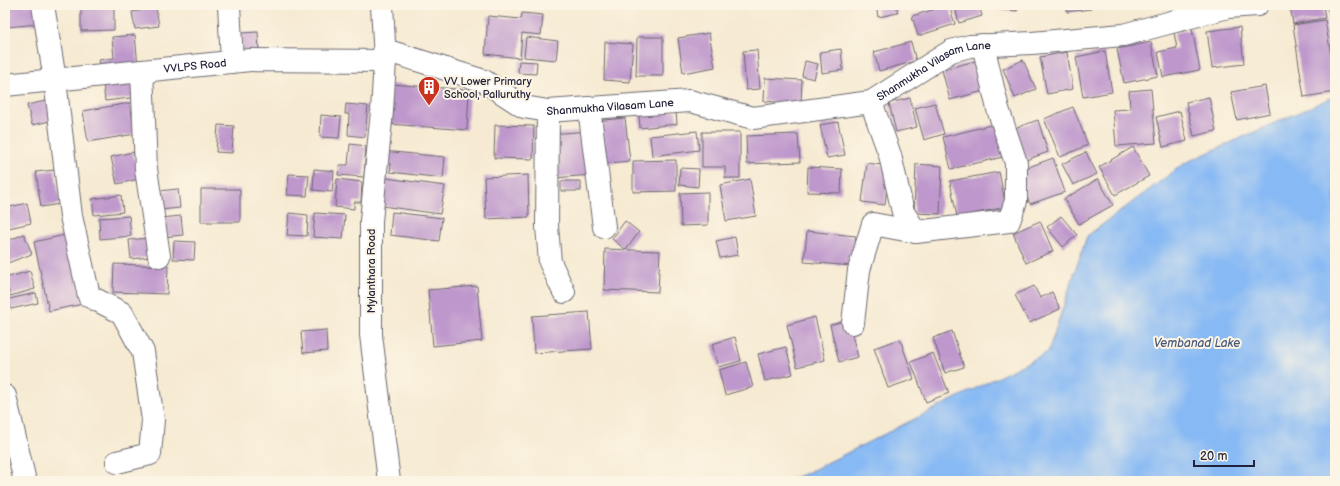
<svg xmlns="http://www.w3.org/2000/svg" width="1340" height="486" font-family="'Balsamiq Sans',sans-serif">
<rect width="100%" height="100%" fill="#fcf5e5"/>
<filter id="ink" filterUnits="userSpaceOnUse"><feTurbulence type="fractalNoise" baseFrequency=".025" numOctaves="2"/><feDisplacementMap in="SourceGraphic" scale="8" xChannelSelector="R" yChannelSelector="G"/><feConvolveMatrix kernelMatrix="1 2 1 2 8 2 1 2 1" color-interpolation-filters="sRGB"/></filter>
<filter id="wash" filterUnits="userSpaceOnUse"><feTurbulence type="fractalNoise" baseFrequency=".012" numOctaves="4" result="noise"/><feDisplacementMap in="SourceGraphic" scale="16" xChannelSelector="R" yChannelSelector="G"/><feGaussianBlur stdDeviation="0.9" result="paint"/><feColorMatrix in="noise" values="0 0 0 0 0 0 0 0 0 0 0 0 0 0 0 0 0 1.4 0 .05"/><feComposite in="paint" operator="in"/></filter>
<g filter="url(#wash)">
<rect width="100%" height="100%" fill="#f6ead2"/>
<path fill="#87b9f4" stroke="#546e98" d="M 1328,5 L 1335,5 L 1335,48 Z
M 1335,96 L 1335,481 L 786,481 L 809,472 L 1048,352 L 1087,236 L 1185,163 Z"/>
<g id="blocks">
<path fill="#be97cc" d="M 6,5 L 37,5 L 38,24 L 7,27 Z
M 81,5 L 114,5 L 114,30 L 81,31 Z
M 876,5 L 896,5 L 898,13 L 878,17 Z
M 949,5 L 955,24 L 918,36 L 912,16 Z
M 954,5 L 979,5 L 982,16 L 959,23 Z
M 986,5 L 1018,5 L 1017,11 L 986,8 Z
M 1067,5 L 1091,5 L 1091,9 L 1067,12 Z
M 1290,5 L 1323,5 L 1325,18 L 1293,24 Z
M 156,8 L 159,26 L 135,29 L 132,12 Z
M 522,13 L 543,15 L 541,35 L 522,33 L 520,58 L 485,54 L 488,16 L 521,19 Z
M 1325,20 L 1335,79 L 1335,92 L 1304,97 L 1293,25 Z
M 1240,27 L 1244,64 L 1212,68 L 1207,31 Z
M 1192,29 L 1200,70 L 1163,77 L 1158,52 L 1177,48 L 1174,33 Z
M 258,32 L 259,52 L 242,53 L 241,33 Z
M 709,33 L 715,67 L 683,73 L 678,38 Z
M 135,35 L 138,66 L 101,70 L 99,60 L 114,58 L 112,37 Z
M 526,37 L 558,41 L 556,60 L 524,57 Z
M 637,37 L 663,37 L 663,76 L 636,76 Z
M 605,42 L 633,44 L 630,82 L 604,80 Z
M 911,42 L 916,61 L 879,71 L 874,52 Z
M 1151,42 L 1158,76 L 1124,83 L 1117,49 Z
M 841,49 L 843,70 L 822,73 L 820,52 Z
M 757,50 L 760,89 L 746,90 L 743,51 Z
M 1105,51 L 1112,92 L 1083,97 L 1076,57 Z
M 1067,52 L 1073,89 L 1047,94 L 1040,57 Z
M 979,60 L 987,90 L 950,100 L 942,70 Z
M 1023,60 L 1036,89 L 1015,98 L 1003,69 Z
M 519,61 L 537,62 L 536,74 L 518,73 Z
M 805,61 L 818,64 L 814,79 L 802,76 Z
M 765,78 L 802,80 L 801,104 L 764,101 Z
M 137,79 L 139,97 L 105,101 L 103,83 Z
M 391,84 L 469,90 L 467,130 L 389,124 Z
M 1265,86 L 1270,113 L 1237,120 L 1231,92 Z
M 1151,89 L 1156,143 L 1116,146 L 1113,110 L 1130,109 L 1129,91 Z
M 1209,97 L 1216,131 L 1194,136 L 1186,102 Z
M 910,98 L 917,127 L 896,132 L 889,103 Z
M 50,100 L 55,120 L 32,125 L 27,105 Z
M 130,103 L 135,134 L 88,142 L 83,111 Z
M 935,103 L 944,134 L 924,140 L 915,108 Z
M 346,104 L 368,106 L 365,137 L 348,135 L 349,114 L 345,114 Z
M 1073,107 L 1088,145 L 1060,157 L 1044,119 Z
M 676,111 L 677,124 L 640,128 L 639,115 Z
M 1180,111 L 1187,141 L 1163,147 L 1156,117 Z
M 321,115 L 341,117 L 339,138 L 320,137 Z
M 625,118 L 630,161 L 598,164 L 594,121 Z
M 1038,120 L 1048,152 L 1026,160 L 1015,128 Z
M 838,122 L 845,155 L 827,158 L 820,125 Z
M 999,123 L 1007,156 L 951,169 L 943,137 Z
M 218,125 L 234,126 L 232,153 L 216,152 Z
M 495,125 L 534,126 L 533,159 L 494,158 Z
M 589,131 L 592,175 L 554,178 L 550,134 Z
M 697,131 L 699,150 L 652,156 L 650,136 Z
M 702,132 L 740,132 L 740,178 L 725,178 L 725,167 L 702,167 Z
M 798,134 L 800,162 L 747,164 L 746,136 Z
M 350,144 L 366,146 L 364,177 L 338,175 L 339,165 L 348,165 Z
M 1133,147 L 1149,176 L 1115,195 L 1099,167 Z
M 383,151 L 445,157 L 443,178 L 390,172 L 391,164 L 382,163 Z
M 133,152 L 139,179 L 117,184 L 111,157 Z
M 1086,152 L 1097,174 L 1073,185 L 1062,164 Z
M 1053,158 L 1065,192 L 1030,204 L 1018,171 Z
M 676,160 L 676,191 L 633,192 L 633,161 Z
M 867,163 L 889,166 L 885,205 L 862,202 Z
M 916,164 L 942,166 L 940,214 L 914,213 Z
M 808,167 L 842,169 L 841,193 L 807,192 Z
M 680,168 L 699,169 L 698,187 L 679,185 Z
M 314,169 L 334,171 L 332,192 L 313,190 Z
M 55,170 L 60,204 L 41,207 L 36,172 Z
M 999,172 L 1006,207 L 957,217 L 950,181 Z
M 289,174 L 309,175 L 307,196 L 287,195 Z
M 528,175 L 529,217 L 486,219 L 484,177 Z
M 386,178 L 445,186 L 440,214 L 382,206 Z
M 337,179 L 362,182 L 361,202 L 354,202 L 354,209 L 335,207 Z
M 750,179 L 756,216 L 726,221 L 720,185 Z
M 1098,179 L 1113,205 L 1079,224 L 1064,199 Z
M 561,181 L 581,181 L 581,191 L 561,191 Z
M 178,189 L 180,208 L 160,210 L 158,191 Z
M 201,189 L 240,189 L 240,222 L 201,222 Z
M 708,192 L 708,225 L 681,226 L 680,193 Z
M 121,195 L 123,212 L 94,215 L 92,199 Z
M 27,203 L 31,223 L 9,228 L 5,208 Z
M 392,212 L 442,218 L 439,241 L 390,235 Z
M 289,213 L 308,215 L 307,236 L 287,235 Z
M 315,213 L 345,215 L 343,239 L 313,237 Z
M 129,216 L 131,236 L 100,239 L 99,218 Z
M 181,216 L 183,235 L 163,237 L 161,218 Z
M 1061,216 L 1077,235 L 1063,247 L 1047,227 Z
M 625,221 L 639,232 L 626,250 L 612,239 Z
M 1040,221 L 1053,251 L 1026,263 L 1013,233 Z
M 807,231 L 856,236 L 853,266 L 804,262 Z
M 24,234 L 32,254 L 5,264 L 5,242 Z
M 69,234 L 83,304 L 49,311 L 34,242 Z
M 735,237 L 738,255 L 720,258 L 716,241 Z
M 148,238 L 150,257 L 131,259 L 129,240 Z
M 174,241 L 195,242 L 194,260 L 173,259 Z
M 605,249 L 660,251 L 658,292 L 604,290 Z
M 114,264 L 168,266 L 167,294 L 113,292 Z
M 30,271 L 35,289 L 10,296 L 5,278 Z
M 477,286 L 482,341 L 433,346 L 428,290 Z
M 1034,286 L 1040,298 L 1052,292 L 1060,309 L 1029,323 L 1015,295 Z
M 36,293 L 38,303 L 11,309 L 9,299 Z
M 589,312 L 592,349 L 534,353 L 532,316 Z
M 815,317 L 825,360 L 797,367 L 787,325 Z
M 848,320 L 858,357 L 839,362 L 830,325 Z
M 326,330 L 327,351 L 303,353 L 301,332 Z
M 952,331 L 964,367 L 945,373 L 933,338 Z
M 735,337 L 741,361 L 718,367 L 712,344 Z
M 900,339 L 914,379 L 888,388 L 874,348 Z
M 786,347 L 793,374 L 765,381 L 758,354 Z
M 933,353 L 949,393 L 926,402 L 911,362 Z
M 746,362 L 753,387 L 725,395 L 719,370 Z"/>
</g>
</g>
<g filter="url(#ink)">
<use href="#blocks" fill-opacity="0" stroke="#6c6870" stroke-width="1"/>
<g fill="none" stroke-linecap="round" stroke-linejoin="round">
<g stroke="#6c6870" stroke-width="24">
<g id="minor">
<path d="M 43,5 L 55,80 L 71,216 L 89,296 L 122,313 L 143,352 L 153,420 L 150,454 L 117,462"/>
<path d="M 229,5 L 232,62"/>
<path d="M 382,5 L 385,61 L 382,111 L 371,221 L 371,335 L 389,481"/>
<path id="s1" d="M 385,50 L 484,81 L 524,107 L 548,111 L 690,101 L 753,118 L 871,102 L 951,51 L 970,46 L 1032,43 L 1123,35 L 1228,7 L 1257,5"/>
<path d="M 142,71 L 146,169 L 159,256"/>
<path id="s2" d="M 5,85 L 250,60 L 385,61"/>
<path d="M 871,102 L 890,155 L 903,212 L 916,232 L 1009,221 L 1016,201 L 1016,163 L 998,109 L 983,45"/>
<path d="M 589,108 L 604,227"/>
<path d="M 548,111 L 547,226 L 550,262 L 564,292"/>
<path d="M 853,323 L 859,270 L 873,224 L 916,232"/>
<path d="M 5,396 L 25,481"/>
</g>
</g>
<use href="#minor" stroke="#fff" stroke-width="22"/>
</g>
</g>
<defs>
<g id="building-pin" transform="scale(1.15)"><path d="M0 17L-7.5 6A9.5 9.5 0 1 1 7.5 6Z" fill="#c8321e" stroke="#fcf5e5"/><path d="M-4-6H4V6H1V3H-1V6H-4ZM-2.5-4.3h1.7v1.8h-1.7ZM.8-4.3h1.7v1.8H.8ZM-2.5-1h1.7V.8h-1.7ZM.8-1h1.7V.8H.8Z" fill="#fff"/></g>
</defs>
<g fill-rule="evenodd">
<use href="#building-pin" x="429" y="87"/>
</g>
<g text-anchor="middle" dominant-baseline="central" stroke-width="4" stroke-linejoin="round" paint-order="stroke">
<g font-size="11" fill="#22223b" stroke="#fcf5e5">
<text stroke="none"><textPath href="#s2" startOffset="191">VVLPS Road</textPath></text>
<text stroke="none"><textPath href="#s1" startOffset="574">Shanmukha Vilasam Lane</textPath></text>
<text stroke="none"><textPath href="#s1" startOffset="238">Shanmukha Vilasam Lane</textPath></text>
<text transform="translate(371 271) rotate(-90)">Mylanthara Road</text>
</g>
<g font-size="11" fill="#22223b" stroke="#fcf5e5" text-anchor="start">
<text x="444" y="81">VV Lower Primary<tspan x="444" dy="13">School, Palluruthy</tspan></text>
</g>
<g font-size="12" font-style="italic" fill="#45577c" stroke="#fcf5e5">
<text x="1197" y="343">Vembanad Lake</text>
</g>
</g>
<rect width="1340" height="486" fill="none" stroke="#fcf5e5" stroke-width="20"/>
<path d="M1194 460v6h60v-6" fill="none" stroke="#22223b" stroke-width="2"/>
<text x="1200" y="460" font-size="12" fill="#22223b" stroke="#fcf5e5" stroke-width="3" paint-order="stroke">20 m</text>
</svg>
